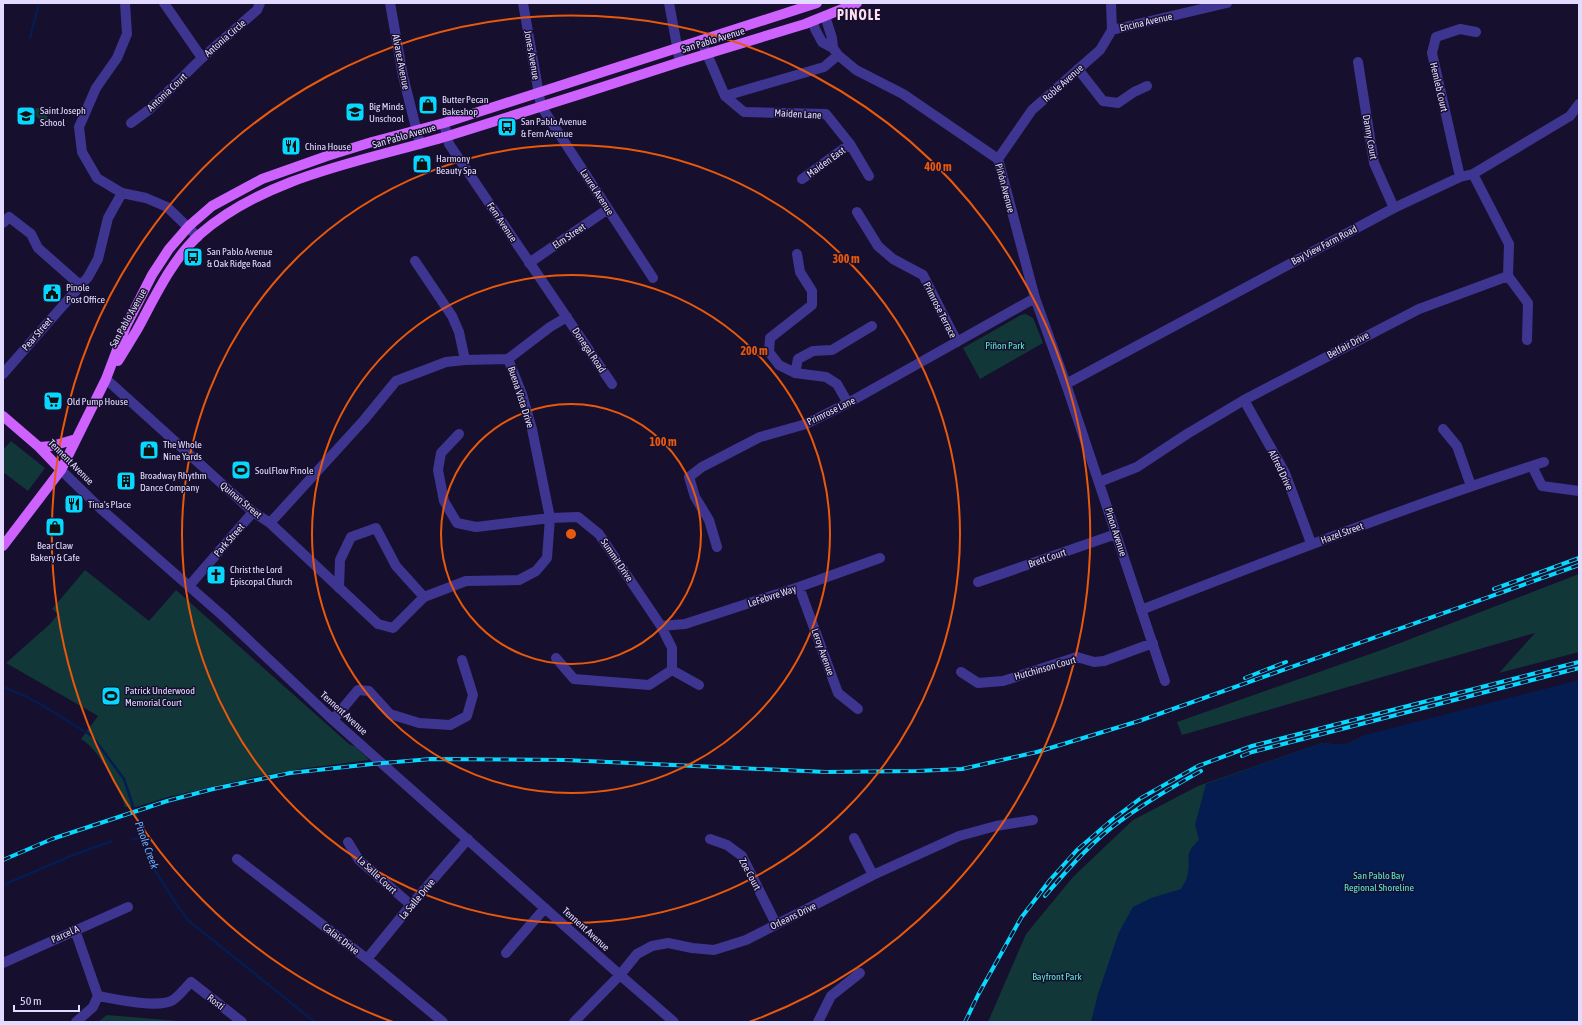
<svg xmlns="http://www.w3.org/2000/svg" width="1582" height="1025" font-family="'Asap Condensed',sans-serif">
<rect width="100%" height="100%" fill="#160f2e"/>
<path fill="#113738" d="M 37,108 L 45,108 L 48,111 L 47,123 L 46,124 L 31,113 Z
M 1026,314 L 1033,318 L 1043,343 L 980,379 L 963,348 L 1021,315 Z
M 11,441 L 45,468 L 28,491 L 3,472 L 3,450 Z
M 85,570 L 149,621 L 176,590 L 349,744 L 356,747 L 369,760 L 299,769 L 255,777 L 168,797 L 136,807 L 125,807 C 120,789 98,748 81,739 L 98,716 L 6,663 L 50,624 L 58,614 L 52,609 Z
M 1579,574 L 1579,652 L 1499,673 L 1535,633 L 1182,735 L 1177,722 L 1387,648 Z
M 1365,735 L 1515,1022 L 988,1022 L 1026,934 L 1073,877 L 1133,820 L 1198,786 L 1322,743 L 1345,745 Z
M 107,1015 L 179,1021 L 178,1022 L 98,1022 Z"/>
<path fill="#051c50" d="M 1579,680 L 1579,1022 L 1091,1022 L 1098,994 L 1119,932 L 1133,907 L 1151,898 L 1181,889 C 1183,885 1186,881 1187,877 C 1192,859 1182,855 1199,840 L 1195,825 L 1206,784 L 1322,743 L 1345,745 L 1365,735 Z"/>
<g fill="none" stroke-linecap="round" stroke-linejoin="round">
<path stroke="#051c50" stroke-width="2.5" d="M 30,38 L 39,3
M 3,687 L 25,696 L 42,705 L 92,736 L 124,779 L 154,869 L 179,908 L 189,921 L 315,1022
M 132,839 L 143,838
M 3,885 L 73,855 L 112,841"/>
<path stroke="#3e3591" stroke-width="10" d="M 125,3 L 127,34 L 117,58 L 96,88 L 79,127 L 82,152 L 97,178 L 122,193 L 146,198 L 167,207 L 198,237
M 164,3 L 202,58 L 257,10 L 260,3
M 390,3 L 403,76 L 420,144
M 523,3 L 541,106 L 653,278
M 669,3 L 680,62
M 825,16 L 832,38 L 833,48
M 813,21 L 815,29 L 822,42 L 833,48 L 838,55 L 856,70 L 903,94 L 998,159 L 1035,298 L 1067,387 L 1165,681
M 1112,30 L 1227,3
M 701,40 L 725,96 L 744,112 L 826,114 L 850,144 L 869,176
M 1358,62 L 1374,163 L 1394,208
M 1078,69 L 1103,101 L 1118,103 L 1134,92 L 1147,86
M 725,96 L 824,67 L 838,55
M 131,123 L 150,109 L 202,58
M 444,123 L 449,144 L 612,384
M 998,159 L 1032,110 L 1100,50 L 1112,30 L 1111,3
M 1473,174 L 1509,244 L 1508,276
M 1460,177 L 1432,53 L 1436,37 L 1460,29 L 1476,32
M 802,179 L 850,144
M 857,212 L 878,246 L 893,259 L 923,275 L 957,342
M 3,223 L 9,217 L 31,234 L 38,248 L 80,285
M 797,254 L 800,272 L 812,291 L 812,305 L 770,338 L 769,352 L 779,365 L 795,373 L 826,377 L 837,384 L 848,403
M 415,261 L 452,316 L 459,332 L 465,360
M 529,263 L 608,209
M 1508,276 L 1528,303 L 1527,340
M 508,359 L 550,327 L 567,317
M 795,373 L 798,359 L 813,351 L 832,350 L 872,326
M 3,374 L 88,277 L 98,259 L 108,218 L 122,193
M 106,379 L 253,512 L 270,523 L 378,624 L 393,628 L 424,597
M 1066,384 L 1394,208 L 1460,177 L 1473,174 L 1570,116 L 1579,104
M 1244,400 L 1285,473 L 1311,543
M 1443,429 L 1457,446 L 1471,486
M 459,434 L 441,453 L 438,470 L 444,501 L 457,523 L 476,527 L 550,518 L 578,517 L 599,534 L 661,626 L 672,648 L 672,670 L 649,685 L 574,679 L 556,658
M 1532,466 L 1542,486 L 1579,491
M 61,470 L 101,509 L 223,616 L 333,720 L 620,975 L 674,1022
M 1099,482 L 1137,467 L 1187,434 L 1244,400 L 1419,309 L 1508,276
M 270,523 L 364,420 L 396,381 L 446,362 L 465,360 L 508,359
M 717,547 L 709,520 L 695,497 L 689,477 L 702,467 L 760,437 L 806,424 L 848,403 L 1035,298
M 978,582 L 1116,534
M 189,586 L 253,512
M 799,587 L 838,693 L 858,709
M 339,588 L 340,560 L 351,537 L 376,528 L 396,566 L 424,597 L 466,581 L 519,580 L 536,571 L 547,558 L 550,518 L 532,429 L 522,394 L 508,359
M 1141,610 C 1275,558 1408,506 1544,462
M 661,626 L 685,624 L 799,587 L 880,558
M 672,670 L 699,685
M 961,672 L 978,683 L 1003,681 L 1077,657 L 1094,662 L 1104,661 L 1153,643
M 333,720 L 358,690 L 369,691 L 390,714 L 419,723 L 450,725 L 467,716 L 473,695 L 462,660
M 854,838 L 873,875
M 710,839 L 727,845 L 742,856 L 776,924
M 348,842 L 359,860 L 411,905
M 237,859 L 367,959 L 443,1022
M 75,930 L 98,996 L 93,1007 L 76,1022
M 506,953 L 545,908
M 367,959 L 411,905 L 468,839
M 3,963 L 128,907
M 98,996 C 115,999 159,1009 173,1000 C 180,995 185,988 191,982 L 242,1022
M 574,1022 L 620,975 L 637,954 L 652,946 L 668,943 L 692,948 L 714,950 L 746,940 L 873,875 L 959,836 L 996,826 L 1033,820
M 818,1022 L 831,996 L 860,973"/>
<path stroke="#ce62ff" stroke-width="10" d="M 118,361 C 124,351 131,340 137,330 C 155,297 171,261 199,235 C 266,176 364,161 448,136 C 525,112 603,87 680,62 L 805,24 L 857,3
M 3,416 L 39,447 L 61,470
M 39,447 L 52,446 L 76,439
M 3,546 L 61,470 L 106,379 L 126,326 L 152,275 L 169,249 L 189,226 L 212,206 L 262,179 L 327,156 L 372,142 L 444,123 L 817,3"/>
<g stroke="#07d8ff" stroke-width="4">
<path id="rail" d="M 1494,589 L 1579,558
M 1245,678 L 1286,662
M 1242,756 L 1252,752 L 1579,668
M 3,860 L 52,839 L 167,801 L 213,789 L 290,773 L 372,764 L 431,759 L 565,760 L 826,772 L 916,771 L 962,769 L 1037,752 L 1139,721 L 1579,565
M 1045,896 C 1068,869 1093,840 1123,819 C 1148,801 1174,786 1201,771
M 965,1022 L 978,995 L 1021,918 L 1050,880 L 1077,850 L 1113,819 L 1141,798 L 1198,766 L 1252,746 L 1579,662"/>
</g>
<use href="#rail" stroke="#160f2e" stroke-width="2.5" stroke-dasharray="8" stroke-linecap="butt"/>
</g>
<g fill="none" stroke="#e8590c" stroke-width="2">
<circle cx="571" cy="534" r="130"/>
<circle cx="571" cy="534" r="259"/>
<circle cx="571" cy="534" r="389"/>
<path d="M393 1022A519 519 0 1 1 749 1022"/>
</g>
<defs>
<g id="shop-square" transform="scale(1)"><rect x="-9" y="-9" width="18" height="18" rx="4" fill="#07d8ff" stroke="#160f2e"/><path d="M-5-2.5h2.3a2.7 3.5 0 0 1 5.4 0H5L5.5 6h-11ZM-1.5-2.5h3a1.5 2.3 0 0 0-3 0Z" fill="#111"/></g>
<g id="school-square" transform="scale(1)"><rect x="-9" y="-9" width="18" height="18" rx="4" fill="#07d8ff" stroke="#160f2e"/><path d="M0-5L7-2L0 1L-7-2ZM-4 1L0 2.5L4 1V4Q0 6-4 4Z" fill="#111"/></g>
<g id="bus-square" transform="scale(1)"><rect x="-9" y="-9" width="18" height="18" rx="4" fill="#07d8ff" stroke="#160f2e"/><path d="M-5-6H5V4H4V6H2V4H-2V6H-4V4H-5ZM-3.5-4V0h7V-4ZM-3.5 1.2v1.5H-2V1.2ZM2 1.2v1.5H3.5V1.2Z" fill="#111"/></g>
<g id="restaurant-square" transform="scale(1)"><rect x="-9" y="-9" width="18" height="18" rx="4" fill="#07d8ff" stroke="#160f2e"/><path d="M-5-6h1v4h1v-4h1v4h1v-4h1v5L-1.5 .5V6h-2V.5L-5-1ZM5-6V6H3V1.5H1.5Q1.5-4 5-6Z" fill="#111"/></g>
<g id="civic-square" transform="scale(1)"><rect x="-9" y="-9" width="18" height="18" rx="4" fill="#07d8ff" stroke="#160f2e"/><path d="M-.6-6.5H3V-4.5H.6V-3L4-1V1h2V6H-6V1h2V-1L-.6-3ZM-1.2 2.5V6h2.4V2.5Z" fill="#111"/></g>
<g id="supermarket-square" transform="scale(1)"><rect x="-9" y="-9" width="18" height="18" rx="4" fill="#07d8ff" stroke="#160f2e"/><path d="M-6-5.5h2.5l.6 2H6L4.5 2H-2.5L-4.4-4H-6ZM-1.5 3.2a1.3 1.3 0 1 0 .1 0ZM3 3.2a1.3 1.3 0 1 0 .1 0Z" fill="#111"/></g>
<g id="stadium-square" transform="scale(1)"><rect x="-9" y="-9" width="18" height="18" rx="4" fill="#07d8ff" stroke="#160f2e"/><path d="M0-5a6.5 5 0 1 0 0 10a6.5 5 0 1 0 0-10ZM-3.5-1.8h7v3.6h-7Z" fill="#111"/></g>
<g id="building-square" transform="scale(1)"><rect x="-9" y="-9" width="18" height="18" rx="4" fill="#07d8ff" stroke="#160f2e"/><path d="M-4-6H4V6H1V3H-1V6H-4ZM-2.5-4.3h1.7v1.8h-1.7ZM.8-4.3h1.7v1.8H.8ZM-2.5-1h1.7V.8h-1.7ZM.8-1h1.7V.8H.8Z" fill="#111"/></g>
<g id="church-square" transform="scale(1)"><rect x="-9" y="-9" width="18" height="18" rx="4" fill="#07d8ff" stroke="#160f2e"/><path d="M-1.2-6h2.4v3.5h3.3v2.4h-3.3V6h-2.4V-.1h-3.3v-2.4h3.3Z" fill="#111"/></g>
</defs>
<g fill-rule="evenodd">
<use href="#shop-square" x="428" y="105"/>
<use href="#school-square" x="355" y="112"/>
<use href="#school-square" x="26" y="116"/>
<use href="#bus-square" x="507" y="127"/>
<use href="#restaurant-square" x="291" y="146"/>
<use href="#shop-square" x="422" y="164"/>
<use href="#bus-square" x="193" y="257"/>
<use href="#civic-square" x="52" y="293"/>
<use href="#supermarket-square" x="53" y="401"/>
<use href="#shop-square" x="149" y="450"/>
<use href="#stadium-square" x="241" y="470"/>
<use href="#building-square" x="126" y="481"/>
<use href="#restaurant-square" x="74" y="504"/>
<use href="#shop-square" x="55" y="527"/>
<use href="#church-square" x="216" y="575"/>
<use href="#stadium-square" x="111" y="696"/>
</g>
<g text-anchor="middle" dominant-baseline="central" stroke-width="3" stroke-linejoin="round" paint-order="stroke">
<g font-size="10" fill="#e2dbff" stroke="#160f2e">
<text transform="translate(1146 22) rotate(-13)">Encina Avenue</text>
<text transform="translate(225 38) rotate(-41)">Antonia Circle</text>
<text transform="translate(713 40) rotate(-17)">San Pablo Avenue</text>
<text transform="translate(532 55) rotate(80)">Jones Avenue</text>
<text transform="translate(401 62) rotate(79)">Alvarez Avenue</text>
<text transform="translate(1063 83) rotate(-42)">Roble Avenue</text>
<text transform="translate(1439 87) rotate(77)">Hemleb Court</text>
<text transform="translate(167 92) rotate(-43)">Antonia Court</text>
<text transform="translate(798 114) rotate(3)">Maiden Lane</text>
<text transform="translate(404 136) rotate(-16)">San Pablo Avenue</text>
<text transform="translate(1370 137) rotate(80)">Danny Court</text>
<text transform="translate(826 162) rotate(-36)">Maiden East</text>
<text transform="translate(1005 188) rotate(75)">Piñón Avenue</text>
<text transform="translate(597 192) rotate(57)">Laurel Avenue</text>
<text transform="translate(502 222) rotate(56)">Fern Avenue</text>
<text transform="translate(569 236) rotate(-34)">Elm Street</text>
<text transform="translate(1324 245) rotate(-28)">Bay View Farm Road</text>
<text transform="translate(940 310) rotate(63)">Primrose Terrace</text>
<text transform="translate(128 318) rotate(-61)">San Pablo Avenue</text>
<text transform="translate(37 334) rotate(-49)">Pear Street</text>
<text transform="translate(1348 345) rotate(-28)">Belfair Drive</text>
<text transform="translate(589 350) rotate(56)">Donegal Road</text>
<text transform="translate(521 397) rotate(72)">Buena Vista Drive</text>
<text transform="translate(831 411) rotate(-26)">Primrose Lane</text>
<text transform="translate(71 462) rotate(45)">Tennent Avenue</text>
<text transform="translate(1281 470) rotate(64)">Alfred Drive</text>
<text transform="translate(241 500) rotate(40)">Quinan Street</text>
<text transform="translate(1116 532) rotate(72)">Pinon Avenue</text>
<text transform="translate(1342 533) rotate(-20)">Hazel Street</text>
<text transform="translate(229 540) rotate(-49)">Park Street</text>
<text transform="translate(1047 558) rotate(-19)">Brett Court</text>
<text transform="translate(617 560) rotate(56)">Summit Drive</text>
<text transform="translate(772 596) rotate(-18)">LeFebvre Way</text>
<text transform="translate(823 652) rotate(70)">Leroy Avenue</text>
<text transform="translate(1045 668) rotate(-16)">Hutchinson Court</text>
<text transform="translate(344 713) rotate(42)">Tennent Avenue</text>
<text transform="translate(750 874) rotate(62)">Zoe Court</text>
<text transform="translate(377 875) rotate(43)">La Salle Court</text>
<text transform="translate(417 899) rotate(-50)">La Salle Drive</text>
<text transform="translate(793 916) rotate(-26)">Orleans Drive</text>
<text transform="translate(586 929) rotate(42)">Tennent Avenue</text>
<text transform="translate(65 934) rotate(-24)">Parcel A</text>
<text transform="translate(341 939) rotate(38)">Calais Drive</text>
<text transform="translate(216 1002) rotate(38)">Rosti</text>
</g>
<g font-size="10" fill="#e2dbff" stroke="#160f2e" text-anchor="start">
<text x="442" y="99">Butter Pecan<tspan x="442" dy="12">Bakeshop</tspan></text>
<text x="369" y="106">Big Minds<tspan x="369" dy="12">Unschool</tspan></text>
<text x="40" y="110">Saint Joseph<tspan x="40" dy="12">School</tspan></text>
<text x="521" y="121">San Pablo Avenue<tspan x="521" dy="12">&amp; Fern Avenue</tspan></text>
<text x="305" y="146">China House</text>
<text x="436" y="158">Harmony<tspan x="436" dy="12">Beauty Spa</tspan></text>
<text x="207" y="251">San Pablo Avenue<tspan x="207" dy="12">&amp; Oak Ridge Road</tspan></text>
<text x="66" y="287">Pinole<tspan x="66" dy="12">Post Office</tspan></text>
<text x="67" y="401">Old Pump House</text>
<text x="163" y="444">The Whole<tspan x="163" dy="12">Nine Yards</tspan></text>
<text x="255" y="470">SoulFlow Pinole</text>
<text x="140" y="475">Broadway Rhythm<tspan x="140" dy="12">Dance Company</tspan></text>
<text x="88" y="504">Tina's Place</text>
<text x="55" y="545" text-anchor="middle">Bear Claw<tspan x="55" dy="12">Bakery &amp; Cafe</tspan></text>
<text x="230" y="569">Christ the Lord<tspan x="230" dy="12">Episcopal Church</tspan></text>
<text x="125" y="690">Patrick Underwood<tspan x="125" dy="12">Memorial Court</tspan></text>
</g>
<g font-size="10" fill="#5aecd0" stroke="#160f2e">
<text x="1005" y="345">Piñon Park</text>
<text x="1379" y="875">San Pablo Bay<tspan x="1379" dy="12">Regional Shoreline</tspan></text>
<text x="1057" y="976">Bayfront Park</text>
</g>
<g font-size="11" font-style="italic" fill="#69b1ff" stroke="#160f2e">
<text transform="translate(147 845) rotate(70)">Pinole Creek</text>
</g>
<g font-size="14" font-weight="bold" letter-spacing="1" fill="#ffddf1" stroke="#160f2e">
<text x="859" y="15">PINOLE</text>
</g>
</g>
<circle cx="571" cy="534" r="6" fill="#e8590c" stroke="#160f2e" stroke-width="2"/>
<g font-size="12" text-anchor="middle" font-weight="bold" fill="#e8590c" stroke="#160f2e" stroke-width="3" stroke-linejoin="round" paint-order="stroke">
<text x="938" y="171">400 m</text>
<text x="846" y="263">300 m</text>
<text x="754" y="355">200 m</text>
<text x="663" y="446">100 m</text>
</g>
<rect width="1582" height="1025" fill="none" stroke="#e2dbff" stroke-width="8"/>
<path d="M14 1005v6h65v-6" fill="none" stroke="#e2dbff" stroke-width="2"/>
<text x="20" y="1005" font-size="12" fill="#e2dbff" stroke="#160f2e" stroke-width="3" paint-order="stroke">50 m</text>
</svg>
